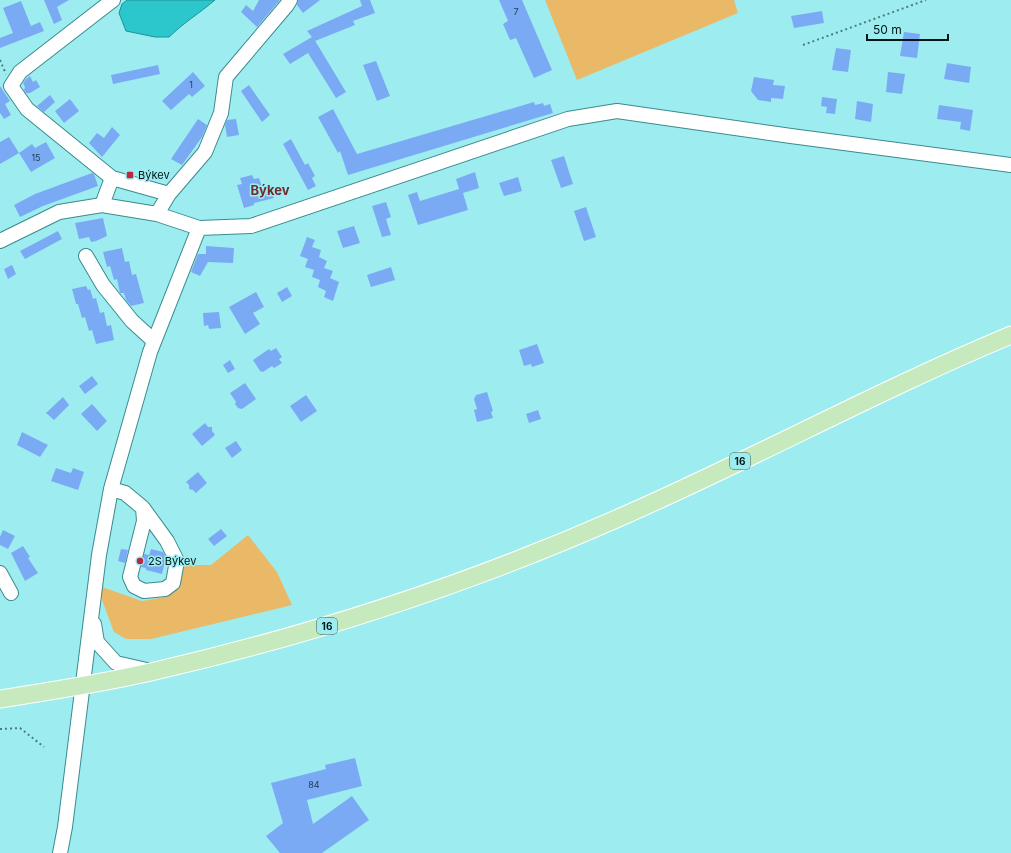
<svg xmlns="http://www.w3.org/2000/svg" width="1011" height="853" font-family="Inter,sans-serif">
<rect width="100%" height="100%" fill="#9dedf0"/>
<path fill="#e9b968" d="M 545,0 L 734,0 L 738,13 L 577,80 Z
M 248,535 L 277,572 L 292,605 L 151,639 L 126,639 L 114,632 L 102,600 L 102,587 L 142,601 L 165,597 L 179,583 L 185,565 L 211,565 Z"/>
<path fill="#2cc7cd" stroke="#1f9296" d="M 127,0 L 215,0 C 200,13 183,23 169,37 L 155,37 L 126,31 L 119,13 L 122,4 Z"/>
<path fill="#7baaf5" d="M 44,0 L 69,0 L 57,7 L 62,20 L 54,24 Z
M 259,0 L 280,0 L 257,27 L 241,12 L 246,5 L 253,11 Z
M 298,0 L 320,0 L 303,13 L 297,5 Z
M 360,0 L 370,0 L 375,13 L 353,21 L 355,25 L 315,41 L 314,39 L 346,92 L 336,98 L 308,53 L 290,64 L 283,54 L 312,37 L 307,31 L 362,6 Z
M 499,0 L 522,0 L 552,70 L 534,78 L 516,38 L 510,40 L 503,24 L 508,21 Z
M 21,1 L 31,26 L 40,22 L 44,31 L 0,48 L 0,38 L 13,33 L 3,8 Z
M 822,11 L 824,23 L 794,28 L 791,16 Z
M 904,32 L 920,34 L 917,58 L 900,56 Z
M 836,48 L 851,50 L 848,72 L 832,70 Z
M 376,61 L 390,96 L 377,101 L 363,65 Z
M 947,63 L 971,67 L 969,83 L 944,79 Z
M 158,65 L 160,74 L 113,84 L 111,75 Z
M 193,72 L 205,86 L 192,97 L 189,94 L 171,110 L 162,101 Z
M 888,72 L 905,74 L 902,94 L 886,92 Z
M 30,76 L 33,82 L 36,80 L 40,87 L 30,93 L 26,93 L 24,90 L 25,87 L 23,83 L 26,79 Z
M 754,77 L 774,80 L 773,85 L 785,86 L 783,99 L 771,98 L 771,102 L 758,100 L 751,91 Z
M 249,85 L 270,115 L 262,122 L 241,91 Z
M 0,86 L 10,101 L 5,104 L 11,115 L 4,119 L 0,113 Z
M 50,95 L 55,102 L 44,112 L 37,106 Z
M 822,97 L 837,99 L 835,114 L 826,113 L 827,107 L 821,106 Z
M 70,99 L 79,111 L 64,123 L 55,111 Z
M 857,101 L 873,104 L 871,122 L 855,119 Z
M 534,102 L 535,105 L 543,103 L 544,106 L 550,104 L 553,113 L 348,175 L 340,151 L 338,153 L 318,117 L 333,109 L 357,154 Z
M 939,105 L 973,110 L 970,131 L 960,129 L 961,122 L 937,119 Z
M 198,119 L 207,125 L 202,137 L 182,165 L 171,159 Z
M 236,119 L 239,135 L 227,137 L 225,125 L 227,120 Z
M 112,127 L 120,135 L 102,157 L 89,143 L 97,133 L 104,138 Z
M 9,137 L 19,153 L 0,164 L 0,142 Z
M 291,139 L 305,165 L 308,163 L 315,176 L 312,178 L 316,186 L 308,190 L 283,144 Z
M 46,142 L 55,158 L 31,172 L 19,153 L 32,144 L 35,148 Z
M 564,156 L 573,184 L 561,188 L 551,160 Z
M 475,172 L 479,188 L 463,193 L 468,210 L 418,225 L 408,195 L 417,192 L 420,201 L 459,189 L 456,179 Z
M 92,173 L 94,174 L 98,186 L 43,206 L 20,217 L 14,205 L 35,194 Z
M 252,175 L 254,179 L 259,178 L 262,187 L 271,184 L 274,198 L 254,203 L 254,205 L 244,208 L 237,185 L 242,184 L 240,178 Z
M 518,177 L 522,191 L 504,196 L 499,183 Z
M 386,202 L 391,217 L 386,219 L 391,235 L 382,237 L 372,206 Z
M 586,207 L 596,237 L 584,241 L 574,211 Z
M 103,218 L 107,236 L 96,241 L 91,242 L 89,237 L 79,239 L 75,223 Z
M 354,226 L 360,243 L 343,248 L 337,231 Z
M 58,231 L 62,239 L 25,259 L 20,251 Z
M 307,237 L 315,240 L 312,247 L 321,250 L 319,257 L 327,261 L 324,268 L 333,271 L 330,278 L 339,282 L 333,301 L 324,297 L 326,291 L 318,287 L 320,280 L 312,277 L 314,270 L 305,267 L 308,259 L 300,256 Z
M 206,246 L 234,248 L 233,263 L 208,262 L 200,276 L 191,272 L 198,254 L 206,254 Z
M 122,248 L 125,262 L 129,261 L 132,275 L 136,274 L 144,303 L 131,306 L 126,300 L 124,293 L 120,293 L 117,279 L 114,280 L 110,266 L 107,267 L 103,252 Z
M 12,265 L 16,274 L 8,279 L 4,269 Z
M 391,267 L 395,280 L 371,287 L 367,275 Z
M 86,286 L 88,290 L 90,289 L 93,299 L 96,298 L 100,313 L 104,312 L 107,326 L 111,325 L 114,340 L 96,344 L 92,330 L 89,331 L 85,317 L 82,318 L 78,304 L 76,304 L 72,289 Z
M 287,287 L 292,296 L 282,302 L 277,293 Z
M 256,292 L 264,307 L 253,313 L 260,324 L 245,334 L 229,307 Z
M 219,312 L 221,328 L 209,329 L 208,325 L 204,326 L 203,313 Z
M 537,344 L 544,363 L 532,367 L 531,364 L 524,366 L 519,350 Z
M 276,348 L 282,357 L 279,359 L 282,363 L 274,368 L 272,366 L 263,372 L 260,371 L 253,360 L 269,349 L 271,351 Z
M 230,360 L 235,369 L 228,373 L 223,365 Z
M 92,376 L 98,384 L 85,394 L 79,386 Z
M 245,383 L 256,399 L 242,409 L 238,408 L 235,404 L 236,402 L 230,393 Z
M 487,392 L 493,411 L 491,412 L 493,418 L 477,422 L 474,410 L 477,409 L 474,399 L 476,395 Z
M 306,395 L 317,411 L 301,422 L 290,406 Z
M 63,397 L 69,405 L 54,420 L 46,413 Z
M 92,404 L 107,421 L 97,431 L 81,414 Z
M 538,410 L 541,419 L 529,423 L 526,414 Z
M 205,423 L 208,427 L 212,427 L 212,431 L 215,435 L 202,446 L 192,434 Z
M 22,432 L 48,445 L 40,457 L 17,445 Z
M 236,441 L 242,450 L 232,458 L 225,448 Z
M 56,468 L 71,473 L 73,468 L 84,472 L 78,490 L 51,481 Z
M 198,472 L 207,483 L 196,493 L 193,490 L 189,489 L 189,485 L 186,482 Z
M 221,529 L 227,536 L 214,546 L 208,539 Z
M 3,530 L 15,536 L 8,549 L 0,545 L 0,537 Z
M 23,546 L 30,557 L 28,558 L 38,573 L 25,581 L 11,553 Z
M 121,549 L 128,550 L 125,563 L 118,561 Z
M 151,549 L 163,552 L 166,557 L 162,574 L 146,570 L 146,568 L 141,567 L 144,554 L 149,555 Z
M 355,758 L 362,786 L 307,800 L 313,824 L 352,796 L 369,820 L 322,853 L 280,853 L 266,836 L 283,823 L 271,783 L 326,769 L 325,765 Z"/>
<g fill="none" stroke-linecap="round" stroke-linejoin="round">
<g stroke="#3a8b8e" stroke-width="16">
<path id="minor" d="M 113,0 L 20,72 L 11,86 L 27,109 L 112,178 L 169,194
M 102,205 L 112,178
M 157,214 L 169,194 L 205,152 L 221,113 L 226,77 L 287,5 L 290,0
M 0,241 L 59,212 L 102,205 L 157,214 L 199,228 L 251,226 L 568,119 L 617,111 L 791,136 L 1011,165
M 86,256 L 103,285 L 132,321 L 154,341
M 111,489 L 125,493 L 143,508 L 144,521 L 130,577 L 134,586 L 144,591 L 165,589 L 173,583 L 177,561 L 167,541 L 143,508
M 0,573 L 11,593
M 94,624 L 97,642 L 116,663 L 151,671
M 60,853 L 65,827 L 99,555 L 111,489 L 150,352 L 199,228"/>
</g>
<g stroke="#fff" stroke-width="19">
<path id="major" d="M 0,699 C 52,691 104,683 155,671 C 315,634 472,583 623,516 C 753,459 879,390 1011,335"/>
</g>
<path stroke="#4b7d7f" stroke-width="2" stroke-dasharray="2 3" stroke-linecap="butt" d="M 803,45 L 926,0
M 0,60 L 6,74
M 0,729 L 20,728 L 44,747"/>
<use href="#minor" stroke="#fff" stroke-width="14"/>
<use href="#major" stroke="#c7e9be" stroke-width="17"/>
</g>
<g fill="#b9283c" stroke="#9dedf0" stroke-width="1.5">
<rect x="126" y="171" width="8" height="8" rx="2"/>
<circle cx="140" cy="561" r="4"/>
</g>
<g text-anchor="middle" dominant-baseline="central" stroke-width="3" stroke-linejoin="round" paint-order="stroke">
<g font-size="9" fill="#1f3b4e">
<text x="516" y="11">7</text>
<text x="191" y="84">1</text>
<text x="36" y="157">15</text>
<text x="314" y="784">84</text>
</g>
<g fill="#9dedf0" stroke="#2f5658" stroke-width="1">
<rect x="730" y="453" width="20" height="16" rx="3"/>
<rect x="317" y="618" width="20" height="16" rx="3"/>
</g>
<g font-size="10" font-weight="bold" fill="#001617">
<text x="740" y="461">16</text>
<text x="327" y="626">16</text>
</g>
<g font-size="11" fill="#001617" stroke="#9dedf0" text-anchor="start">
<text x="138" y="175">Býkev</text>
<text x="148" y="561">2S Býkev</text>
</g>
<g font-size="13" font-weight="bold" fill="#712b2f" stroke="#9dedf0">
<text x="270" y="190">Býkev</text>
</g>
</g>
<path d="M867 34v6h81v-6" fill="none" stroke="#001617" stroke-width="2"/>
<text x="873" y="34" font-size="12" fill="#001617" stroke="#9dedf0" stroke-width="3" paint-order="stroke">50 m</text>
</svg>
